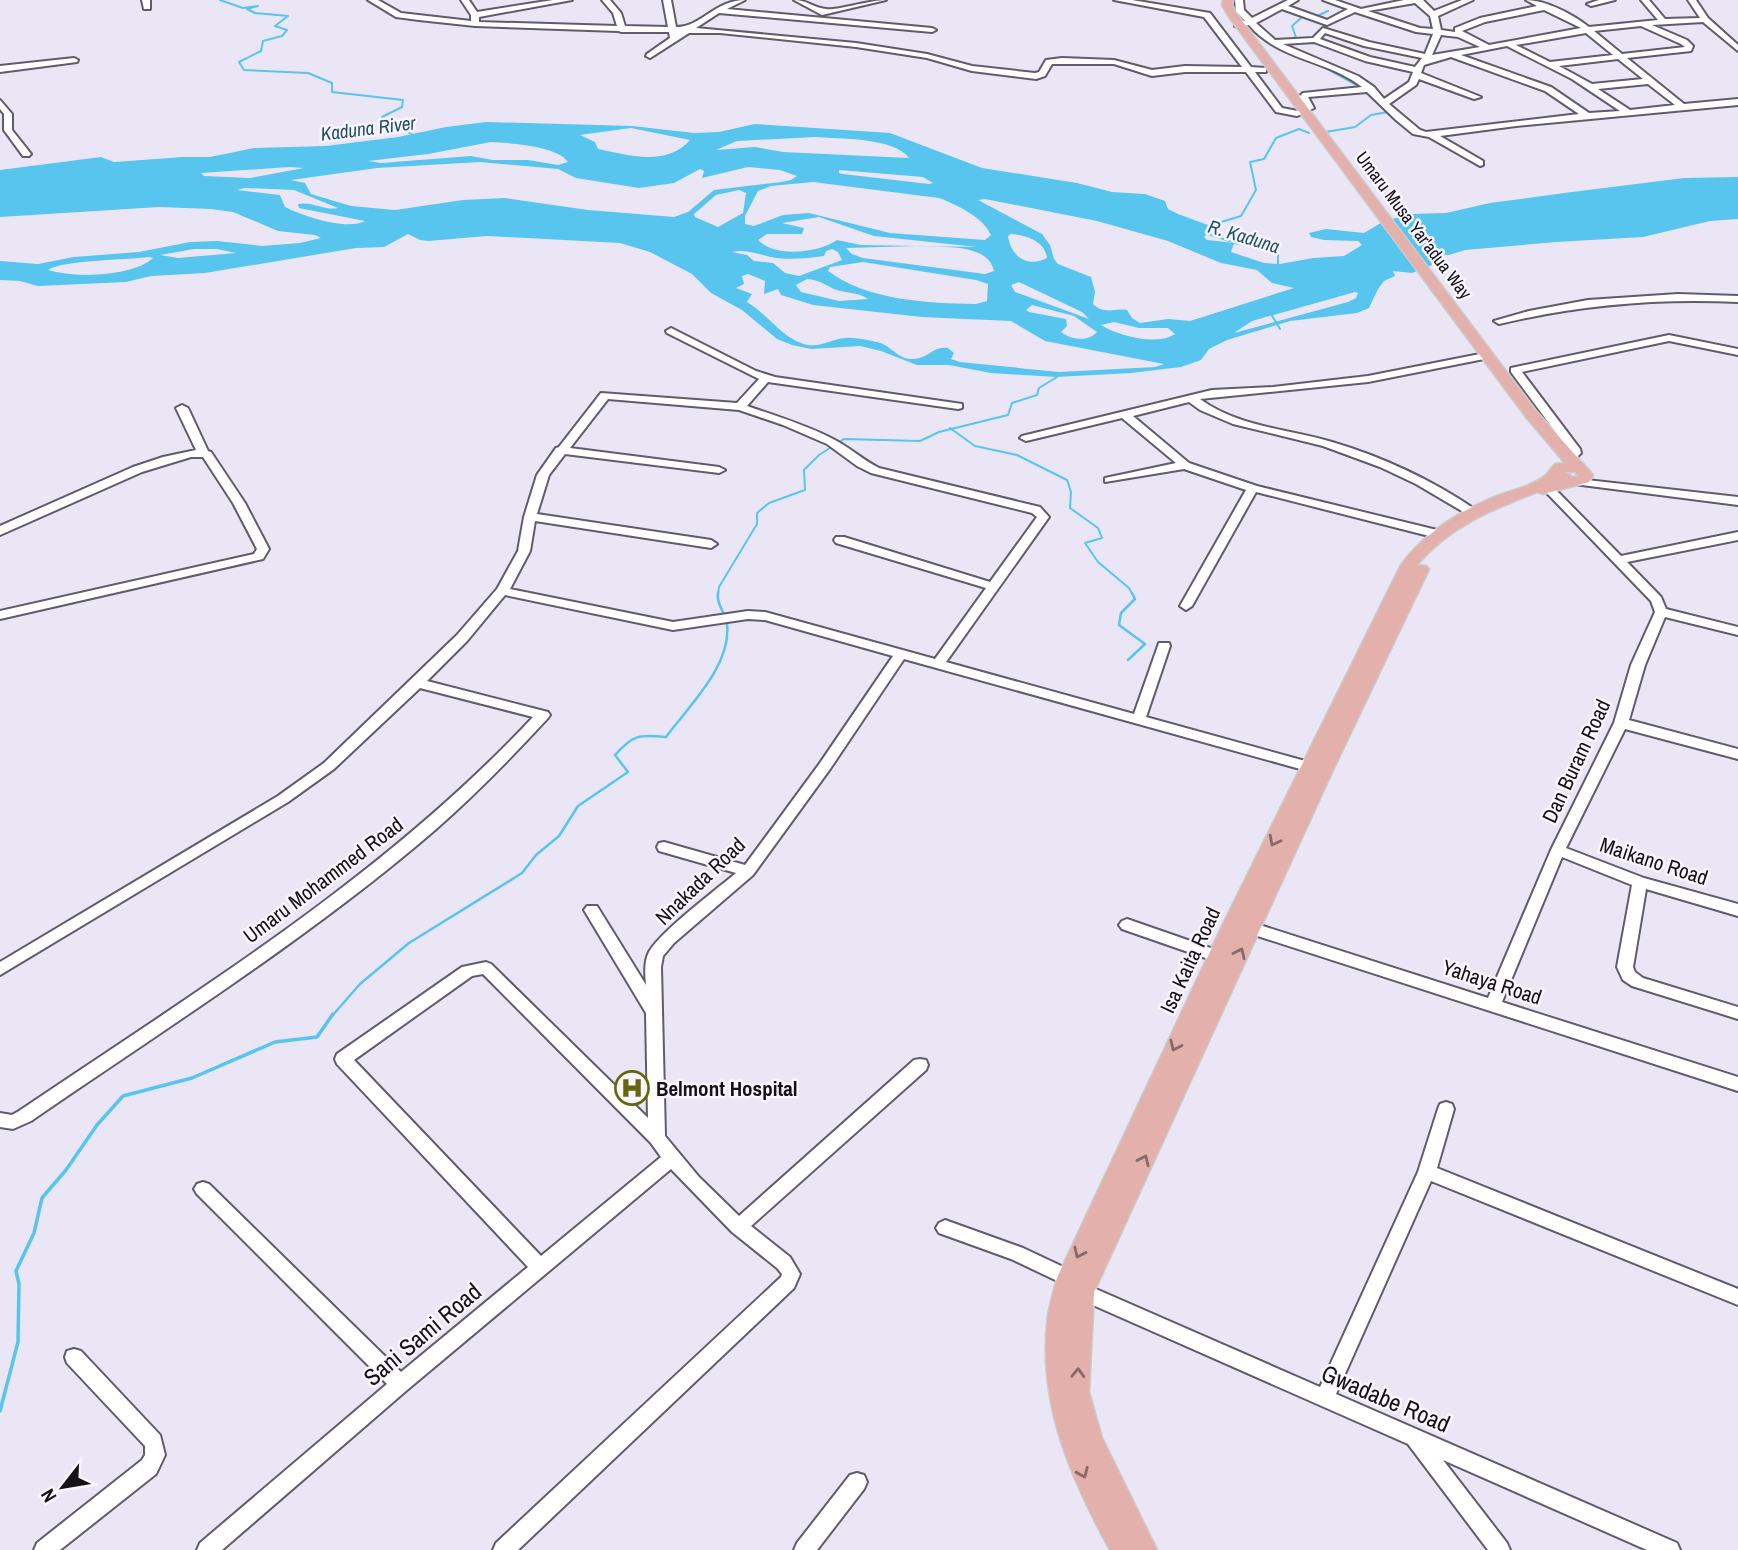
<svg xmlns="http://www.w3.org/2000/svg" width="1738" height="1550" font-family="'Archivo Narrow',sans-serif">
<rect width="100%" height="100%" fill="#ebe6f6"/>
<path fill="#58c5ef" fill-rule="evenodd" d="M 486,122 L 632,126 L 694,133 L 719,132 L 755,124 L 890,133 L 982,168 L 1077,183 L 1112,192 L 1145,194 L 1165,201 L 1168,209 L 1178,214 L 1208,225 L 1210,231 L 1204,237 L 1207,240 L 1234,243 L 1231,252 L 1264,263 L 1280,264 L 1313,258 L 1344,256 L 1362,245 L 1358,241 L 1324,240 L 1311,237 L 1309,233 L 1326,229 L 1364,233 L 1384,221 L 1412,214 L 1446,213 L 1490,203 L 1564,193 L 1684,178 L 1738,177 L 1738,219 L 1710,221 L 1643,237 L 1556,242 L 1465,250 L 1449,255 L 1435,254 L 1431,259 L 1432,265 L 1412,273 L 1393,271 L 1395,276 L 1384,281 L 1378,289 L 1369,308 L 1357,313 L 1290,321 L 1227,340 L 1209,349 L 1201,360 L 1181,367 L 1131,373 L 1056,377 L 991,373 L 949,365 L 917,365 L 881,351 L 860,346 L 811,349 L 792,345 L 777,339 L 742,310 L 711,293 L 692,274 L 650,252 L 620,243 L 487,236 L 428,241 L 420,240 L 408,234 L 384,247 L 356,248 L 205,273 L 151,276 L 126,282 L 38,286 L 20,281 L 0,280 L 0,261 L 38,264 L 74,257 L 139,252 L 190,242 L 218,241 L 262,246 L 300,243 L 321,238 L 315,235 L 278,231 L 233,212 L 211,209 L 159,207 L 0,217 L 0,170 L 101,157 L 114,162 L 183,157 L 210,157 L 254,148 L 326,146 L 398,137 L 446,127 ZM 631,128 L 690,140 C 667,167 627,155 598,149 L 595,142 L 580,135 ZM 815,137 C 839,139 894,137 909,158 L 783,152 L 755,147 L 716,150 L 737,141 ZM 491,142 C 510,143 558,146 568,162 L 558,165 L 528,160 L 493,160 L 471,156 L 381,163 L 368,161 L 428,154 ZM 480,162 L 558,169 L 576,178 L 639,188 L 674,183 L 700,169 L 704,171 L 702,178 L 748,167 L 780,170 L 797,176 L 791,180 L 781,182 L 714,190 L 688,212 L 674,217 L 588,210 L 505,198 L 463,200 L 395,210 L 351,206 L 311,194 L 305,183 L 291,180 L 377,168 ZM 289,167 L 304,168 L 250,178 L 204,176 L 201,173 ZM 839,170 L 923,177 L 933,183 L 929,184 L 843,174 L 839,173 ZM 813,182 L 939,198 C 957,205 983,217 991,235 L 985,240 L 890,233 L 809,213 L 783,215 L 754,226 L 745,224 L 745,216 L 758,191 L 771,186 ZM 245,188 L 294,190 L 338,208 C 325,211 312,201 298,204 L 299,208 L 365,221 C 347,231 303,216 285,207 L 280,195 L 237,190 ZM 739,190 L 746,193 L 743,213 L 718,227 L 695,217 L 694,214 L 716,195 ZM 985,199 L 1097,221 L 1168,241 L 1221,263 L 1257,270 L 1272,283 L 1294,288 L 1190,321 L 1168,319 L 1140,323 L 1132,318 L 1127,310 C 1114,308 1104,315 1093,304 L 1095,292 L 1091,277 L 1058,264 L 1054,259 L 1050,245 L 1042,234 L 978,200 ZM 819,217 L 874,236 L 977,247 L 861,245 L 837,240 C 819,253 775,258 758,240 L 767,234 L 802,234 L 804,228 L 782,223 ZM 1011,234 C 1026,235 1045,241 1047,258 C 1028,268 1011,257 1008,236 ZM 917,246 C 939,248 988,242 994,271 L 985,274 L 863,258 L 852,254 L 846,248 ZM 194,249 L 217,249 L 236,253 L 178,258 L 160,255 ZM 832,249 L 838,252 L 842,260 L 799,276 L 785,273 L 773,263 L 754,261 L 747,255 L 732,252 C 747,248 762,256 777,258 C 792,260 810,258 824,256 L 826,251 ZM 149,257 L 153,258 C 132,277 74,278 48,270 C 62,260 127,260 149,257 ZM 863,262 L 976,280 L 988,284 L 987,301 L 976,304 C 928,303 868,301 828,271 L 830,267 ZM 748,274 L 765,281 L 764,294 L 778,289 L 781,295 L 813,305 L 922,317 L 1011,321 L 1045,341 L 1164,364 L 1155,367 L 1059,372 L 960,362 L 951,359 L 954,353 L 948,348 C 933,346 929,358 914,359 C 897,360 892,345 877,342 C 867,340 855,337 845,338 C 832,339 822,347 808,345 C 783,340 769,315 747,302 L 752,294 L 736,288 L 744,284 L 742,276 ZM 807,279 C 819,280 824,284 834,289 C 846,294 857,291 868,299 L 839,301 L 801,292 L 796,285 ZM 1019,282 L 1082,312 L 1089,319 L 1015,292 L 1011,285 ZM 1355,292 L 1358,293 L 1356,298 L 1348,302 L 1234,333 L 1252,321 ZM 1032,305 L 1074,316 L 1097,332 C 1088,342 1071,340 1061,332 L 1067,326 L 1066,319 L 1029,312 L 1026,310 ZM 1114,322 L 1139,328 L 1168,328 L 1175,334 C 1157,346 1118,336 1101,325 Z"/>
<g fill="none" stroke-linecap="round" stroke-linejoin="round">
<path stroke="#58c5ef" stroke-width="2" d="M 220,0 L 243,8 L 258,6 L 247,9 L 255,13 L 288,16 L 275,26 L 287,30 L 282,36 L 263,41 L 261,51 L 239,62 L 244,70 L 308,73 L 332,83 L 332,92 L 403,100 L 402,107 L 382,117 L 415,136
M 1317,16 L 1328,11
M 1297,40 L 1292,26 L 1301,18
M 1322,66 L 1362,88
M 1326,132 L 1355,127 L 1371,115 L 1388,112
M 1278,265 L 1278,253 L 1266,243 L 1239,244 L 1208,234 L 1208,226 L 1241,216 L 1256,190 L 1250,162 L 1264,159 L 1276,138 L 1299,129 L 1309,133
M 1271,314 L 1280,329
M 950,428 L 975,446 L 1017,455 L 1067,480 L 1071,492 L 1070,508 L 1098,528 L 1102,538 L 1085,543 L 1098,562 L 1129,588 L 1133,595
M 718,595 L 719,587 L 757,524 L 757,513 L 769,503 L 805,490 L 804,470 L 819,455 L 844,439 L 920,441 L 939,432 L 1008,415 L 1012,403 L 1037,395 L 1039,388 L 1057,377"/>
<path stroke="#58c5ef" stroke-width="2.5" d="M 1128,660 L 1145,644 L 1119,625 L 1121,613 L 1135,599 L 1132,593
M 332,1016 L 360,984 L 409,943 L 522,873 L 536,855 L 559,836 L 578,806 L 628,772 L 615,755 C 633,735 639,734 666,737 C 689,706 732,665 727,624 C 726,613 716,605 718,593"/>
<path stroke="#58c5ef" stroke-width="3.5" d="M 0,1411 L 18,1342 L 19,1284 L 16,1271 L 34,1233 L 42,1198 L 66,1170 L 97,1125 L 123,1096 L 192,1078 L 275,1042 L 317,1037 L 333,1014"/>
<g stroke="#605c69" stroke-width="4">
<path id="minor" d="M 142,0 L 150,0 L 150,9 L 144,9 Z
M 368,0 L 378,0 L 401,13 L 471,21 L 471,15 L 461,0 L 469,0 L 477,12 L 553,0 L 572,0 L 479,17 L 479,22 L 617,26 L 613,13 L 602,0 L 610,0 L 621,13 L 625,26 L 668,27 L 663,0 L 671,0 L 676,27 C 700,28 715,0 745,0 L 727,9 L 932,28 L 936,30 L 932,32 L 719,13 L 696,28 L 856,43 L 927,54 L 972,66 L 1035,73 L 1039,72 L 1046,60 L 1062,58 L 1114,60 L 1152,70 L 1185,66 L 1242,67 L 1204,17 L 1114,0 L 1132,0 L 1210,13 L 1251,67 L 1266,68 L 1266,72 L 1255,72 L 1282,108 L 1298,111 L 1305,107 L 1299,97 L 1303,93 L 1362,87 C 1328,60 1278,60 1249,25 L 1235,26 L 1235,22 L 1245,21 L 1236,11 L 1235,0 L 1243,0 L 1244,10 L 1252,18 L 1288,0 L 1298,0 L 1288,6 L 1327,20 L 1348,9 L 1323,0 L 1335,0 L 1361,9 L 1404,0 L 1423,0 L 1434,11 L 1462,0 L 1473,0 L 1438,16 L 1441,30 L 1455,32 L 1455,28 L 1480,18 L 1537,6 L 1526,0 C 1546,0 1574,15 1589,27 L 1658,20 L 1641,0 L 1649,0 L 1665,19 L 1700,18 L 1688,0 L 1696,0 L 1708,18 L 1738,45 L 1738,51 L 1703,22 L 1652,25 L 1687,40 L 1693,46 L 1691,51 L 1627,58 L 1684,104 L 1738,99 L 1738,105 L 1516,126 L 1440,136 L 1483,161 L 1483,165 L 1480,166 L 1429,137 L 1413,134 L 1396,120 L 1367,92 L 1308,97 L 1314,108 L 1297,116 L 1276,112 L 1246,72 L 1185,72 L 1152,76 L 1114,64 L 1052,64 L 1045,76 L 1036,79 L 972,71 L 927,58 L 856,47 L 720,33 L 689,33 L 650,58 L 646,56 L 647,54 L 670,38 L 669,32 L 622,32 L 618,31 L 475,26 L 419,20 L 396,17 ZM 1415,3 L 1430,16 L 1433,29 L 1420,28 L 1368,11 ZM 1282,9 L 1327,25 L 1355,12 L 1416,32 L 1433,34 L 1425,54 L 1369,42 L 1323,28 L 1313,38 L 1275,40 L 1256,23 ZM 1544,10 L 1581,28 L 1489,45 L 1462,31 L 1485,22 ZM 1641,26 L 1681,44 L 1685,47 L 1622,54 L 1594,31 ZM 1325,33 L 1364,46 L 1422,58 L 1415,67 L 1370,57 L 1320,39 ZM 1586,33 L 1613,55 L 1550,62 L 1516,45 ZM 1441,35 L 1458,37 L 1480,47 L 1432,55 ZM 1314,42 L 1365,61 L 1413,72 L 1409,82 L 1384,99 L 1374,87 L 1358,76 L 1283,44 ZM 1507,46 L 1572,79 L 1620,111 L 1589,113 L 1551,87 L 1461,55 ZM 1451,57 L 1545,91 L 1579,114 L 1426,132 L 1420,130 L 1389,104 L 1416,85 L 1419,79 L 1474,99 L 1481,97 L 1421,73 L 1424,65 ZM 1618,59 L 1643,79 L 1592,84 L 1559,66 ZM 1648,84 L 1675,105 L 1630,110 L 1598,89 Z
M 794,0 C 807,0 814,8 826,9 C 837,11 869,0 886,0 L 822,15 Z
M 1599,0 L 1615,0 L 1591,6 L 1587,4 Z
M 74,58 L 78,60 L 77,62 L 0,72 L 0,66 Z
M 0,100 L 12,114 L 12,130 L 31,154 L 29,156 L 23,156 L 4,130 L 4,114 L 0,109 Z
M 1678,294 L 1738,296 L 1738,302 C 1657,298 1578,305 1499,324 L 1494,321 L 1529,311 L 1588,300 Z
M 671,328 L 756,371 L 775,377 L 962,404 L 962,408 L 958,409 L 768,382 L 747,406 C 776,416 806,425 833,439 C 849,447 863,460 879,468 L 1040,507 L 1049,517 L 946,662 L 1134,714 L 1158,646 L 1159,643 L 1169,643 L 1170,646 L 1146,717 L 1316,764 L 1318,767 L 1311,772 L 904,659 L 830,769 L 753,875 L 674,943 L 663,956 L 661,967 L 665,1136 L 699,1177 L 739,1216 L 914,1060 L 920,1059 L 926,1060 L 928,1065 L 926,1070 L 751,1226 L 790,1257 L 800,1274 L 794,1288 L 518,1550 L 493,1550 L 496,1543 L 781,1277 L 782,1274 L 777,1268 L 732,1232 L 671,1169 L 407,1390 L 222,1550 L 197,1550 L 200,1543 L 387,1384 L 197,1194 L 194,1189 L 197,1184 L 203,1182 L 209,1184 L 401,1372 L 528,1267 L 337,1064 L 335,1059 L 337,1054 L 462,967 L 486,962 L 491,964 L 648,1118 L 646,1013 L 584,910 L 587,906 L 597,906 L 646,985 C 645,974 644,962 649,952 C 661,931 716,890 736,873 L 659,851 L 657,847 L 659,843 L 664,842 L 745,865 L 820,763 L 893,656 L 765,620 L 748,619 L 673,630 L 505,595 L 467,641 L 427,681 L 548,712 L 550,715 L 548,718 C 512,757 475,795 435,830 C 311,937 166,1028 31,1121 L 13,1129 L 0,1127 L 0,1113 L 12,1115 L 19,1111 C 198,990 385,876 533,717 L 420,688 L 334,769 L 288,802 L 0,975 L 0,962 L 278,796 L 324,763 L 457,635 L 497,589 L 518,551 L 524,517 L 537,475 L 556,448 L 559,447 L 601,393 L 737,403 L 759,379 L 667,333 L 666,331 ZM 608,399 L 739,410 L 783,425 L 827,444 L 857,466 L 871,473 L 1032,513 L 1037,517 L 990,582 L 844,537 L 836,537 L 834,540 L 836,543 L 986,588 L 935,659 L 765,612 L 748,611 L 673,622 L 510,589 L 530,551 L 535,521 L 711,548 L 717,544 L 711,540 L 537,514 L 549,475 L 565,454 L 719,473 L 725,470 L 719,467 L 570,448 ZM 483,974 L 651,1143 L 661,1157 L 541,1256 L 354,1060 L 472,976 Z
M 1669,335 L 1738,349 L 1738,355 L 1669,341 L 1522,372 L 1580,449 L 1581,453 L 1573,461 L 1565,461 L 1563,459 L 1569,452 L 1568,449 L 1511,372 L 1511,368 Z
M 1480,354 L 1484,355 L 1484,359 L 1368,382 L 1200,399 C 1238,427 1288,429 1332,442 C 1383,457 1432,480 1476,510 L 1478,513 L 1472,517 L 1416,484 L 1380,467 L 1323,446 L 1233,424 L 1200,410 L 1189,402 L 1133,416 L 1189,463 L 1257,486 L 1441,531 L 1443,534 L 1437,538 L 1256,492 L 1192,606 L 1186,610 L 1180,606 L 1246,490 L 1184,469 L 1105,482 L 1105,478 L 1176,463 L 1122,418 L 1026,441 L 1020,438 L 1022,436 L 1212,390 L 1273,387 L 1368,376 Z
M 182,405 L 188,408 L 208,451 L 211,452 L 245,503 L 269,549 L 263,559 L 0,619 L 0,611 L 254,554 L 257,549 L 233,503 L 203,457 L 191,457 L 142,472 L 0,535 L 0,526 L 133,467 L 163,457 L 196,450 L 176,408 Z
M 1578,479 L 1738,497 L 1738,505 L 1574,484 L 1572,482 Z
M 1548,484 L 1552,486 L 1621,556 L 1738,532 L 1738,540 L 1627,562 L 1661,597 L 1666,609 L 1738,627 L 1738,635 L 1665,617 L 1645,665 L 1629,720 L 1738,749 L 1738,759 L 1625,729 L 1566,848 L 1644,878 L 1738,904 L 1738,916 L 1646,889 L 1633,967 L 1635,972 L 1643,978 L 1738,1007 L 1738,1019 L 1632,986 L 1623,980 L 1617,967 L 1632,885 L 1562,857 L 1502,1002 L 1738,1077 L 1738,1091 L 1239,930 L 1236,926 L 1239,922 L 1244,920 L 1488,998 L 1551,850 L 1614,723 L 1631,665 L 1655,612 L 1651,601 L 1544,490 L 1544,486 Z
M 1127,919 L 1222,952 L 1225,956 L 1222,960 L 1217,962 L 1122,929 L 1119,925 L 1122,921 Z
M 1446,1102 L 1452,1104 L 1454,1109 L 1437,1168 L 1738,1289 L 1738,1305 L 1431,1181 L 1336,1394 L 1677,1543 L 1680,1550 L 1647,1550 L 1443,1460 L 1507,1543 L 1510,1550 L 1488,1550 L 1408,1444 L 1077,1298 L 1074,1292 L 1077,1286 L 1083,1284 L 1089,1286 L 1320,1387 L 1418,1172 L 1438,1109 L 1440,1104 Z
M 945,1220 L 1023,1248 L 1074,1272 L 1077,1278 L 1074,1284 L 1068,1286 L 1011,1259 L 939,1233 L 936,1228 L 939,1223 Z
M 74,1349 L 81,1351 L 160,1435 L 165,1455 L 156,1474 L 60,1550 L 34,1550 L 37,1543 L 142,1460 L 145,1455 L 145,1446 L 67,1363 L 65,1357 L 67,1351 Z
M 857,1473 L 864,1475 L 867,1482 L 864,1489 L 817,1550 L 794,1550 L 797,1543 L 850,1475 Z"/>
</g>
<g stroke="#cbcbcc" stroke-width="3">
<path id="major" d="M 1223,0 L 1233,0 L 1232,5 L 1237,14 L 1536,411 L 1593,475 L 1589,482 L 1543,494 L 1537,492 C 1491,510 1450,526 1417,565 L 1426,566 L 1429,569 L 1332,772 L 1094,1292 L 1089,1392 L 1102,1438 L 1157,1550 L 1110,1550 C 1072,1480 1039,1407 1047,1325 C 1048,1309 1053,1294 1057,1278 L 1224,922 L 1401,565 C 1423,535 1455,514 1489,499 C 1507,491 1529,488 1545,476 C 1550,472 1550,469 1555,464 L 1565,463 L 1526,417 L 1229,17 L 1222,5 ZM 1564,472 L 1575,472 L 1578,476 L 1573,477 Z"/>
</g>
<use href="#minor" fill="#fff" fill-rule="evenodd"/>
<use href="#major" fill="#e4b0ac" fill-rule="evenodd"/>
</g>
<defs><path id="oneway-chevron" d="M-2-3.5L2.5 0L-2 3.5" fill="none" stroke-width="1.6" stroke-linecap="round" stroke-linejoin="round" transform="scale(1.75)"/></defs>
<g stroke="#866969">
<use href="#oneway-chevron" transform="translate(1274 841) rotate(117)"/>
<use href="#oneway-chevron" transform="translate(1240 953) rotate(-65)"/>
<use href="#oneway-chevron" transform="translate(1175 1046) rotate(115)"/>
<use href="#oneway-chevron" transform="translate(1144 1160) rotate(-65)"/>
<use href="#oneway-chevron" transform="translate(1079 1253) rotate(115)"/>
<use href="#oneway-chevron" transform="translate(1078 1373) rotate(-88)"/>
<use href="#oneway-chevron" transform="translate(1083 1473) rotate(67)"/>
</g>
<defs>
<g id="hospital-ring" transform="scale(1.75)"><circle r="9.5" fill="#f8f5fe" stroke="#62680a" stroke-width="1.5"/><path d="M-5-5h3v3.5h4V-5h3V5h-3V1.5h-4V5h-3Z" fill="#62680a"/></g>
</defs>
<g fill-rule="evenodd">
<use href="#hospital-ring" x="632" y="1088"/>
</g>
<g text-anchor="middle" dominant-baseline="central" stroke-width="5" stroke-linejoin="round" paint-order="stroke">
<g font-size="18" fill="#141217" stroke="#f8f5fe">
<text transform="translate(1414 225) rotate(53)">Umaru Musa Yar'adua Way</text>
</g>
<g font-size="19" font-style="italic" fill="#225062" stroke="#f8f5fe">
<text transform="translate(368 128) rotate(-7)">Kaduna River</text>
<text transform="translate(1244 236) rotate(17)">R. Kaduna</text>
</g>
<g font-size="21" fill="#141217" stroke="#f8f5fe">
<text transform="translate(1576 761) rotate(-65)">Dan Buram Road</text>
<text transform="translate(1654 861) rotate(18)">Maikano Road</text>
<text transform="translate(323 880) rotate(-37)">Umaru Mohammed Road</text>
<text transform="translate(700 881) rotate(-44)">Nnakada Road</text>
<text transform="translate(1190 960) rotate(-65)">Isa Kaita Road</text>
<text transform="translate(1492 982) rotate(18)">Yahaya Road</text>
</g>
<g font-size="21" font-weight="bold" fill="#141217" stroke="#f8f5fe" text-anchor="start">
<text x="656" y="1088">Belmont Hospital</text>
</g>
<g font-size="24" fill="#141217" stroke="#f8f5fe">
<text transform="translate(422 1334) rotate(-40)">Sani Sami Road</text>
<text transform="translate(1386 1398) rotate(23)">Gwadabe Road</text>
</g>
</g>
<g transform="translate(63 1487) rotate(239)" stroke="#f8f5fe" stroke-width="5" paint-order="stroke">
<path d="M0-5L12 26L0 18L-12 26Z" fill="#141217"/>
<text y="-10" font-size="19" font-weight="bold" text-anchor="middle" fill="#141217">N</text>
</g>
</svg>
